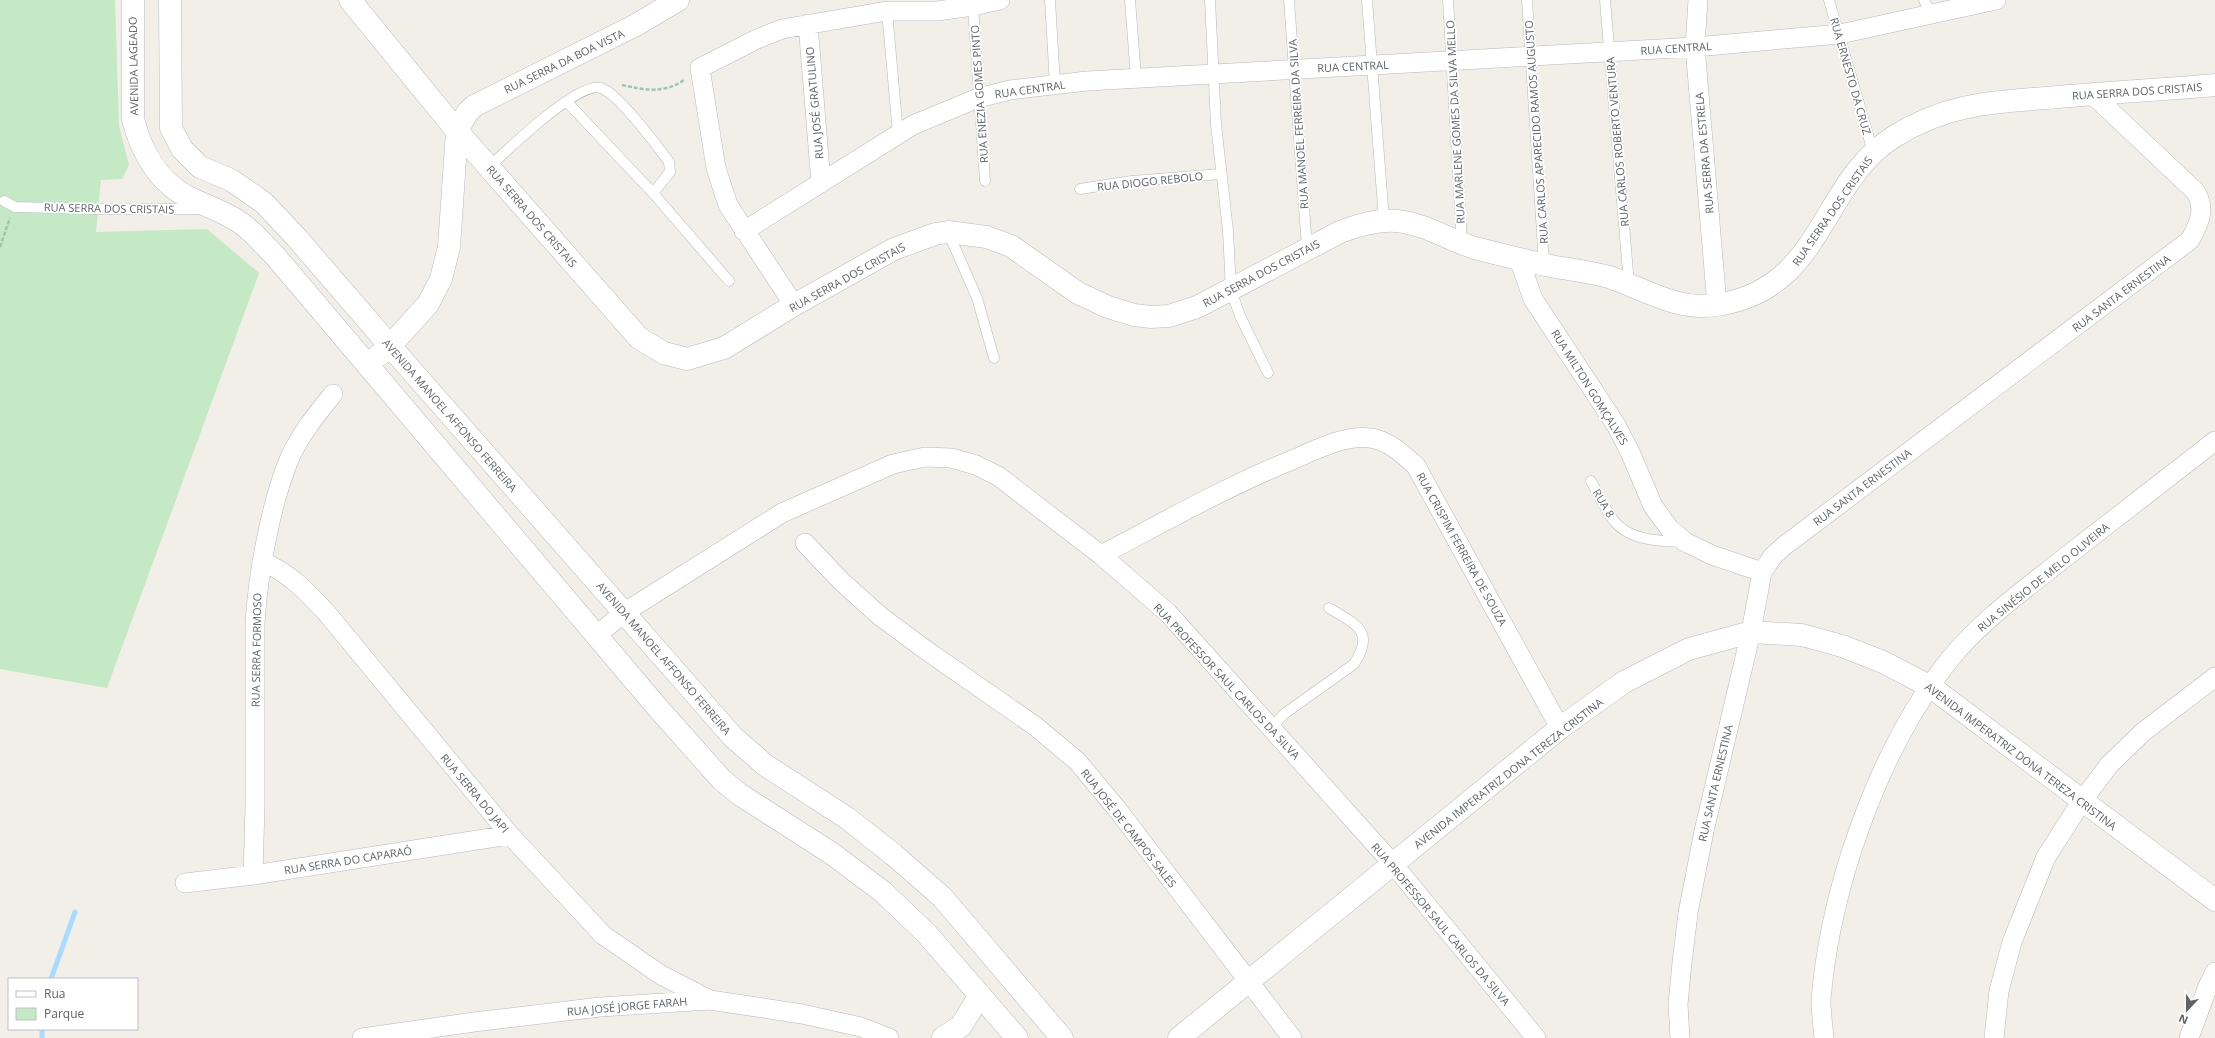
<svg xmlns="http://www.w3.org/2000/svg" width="2215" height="1038" font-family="'Open Sans',sans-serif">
<rect width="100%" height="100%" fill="#f1efe8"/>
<path fill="#c5e8c5" d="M 0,0 L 115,0 L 119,126 L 129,165 L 122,179 L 101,180 L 96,232 L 207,229 L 259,273 L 107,688 L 0,669 Z"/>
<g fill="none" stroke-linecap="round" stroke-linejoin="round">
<path stroke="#aadaff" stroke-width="5" d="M 51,979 L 75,912
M 42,1038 L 42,1029"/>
<g stroke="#b5b8bc" stroke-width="11">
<path id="lane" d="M 1050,0 L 1055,85
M 1130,0 L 1136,78
M 1210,0 L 1216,124 L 1228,231 L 1231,290 L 1240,316 L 1268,373
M 1289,0 L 1307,248
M 1367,0 L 1384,220
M 1448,0 L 1462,243
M 1527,0 L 1544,265
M 1605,0 L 1629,284
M 1829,0 L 1873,152
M 1924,0 L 1931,15
M 973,6 L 985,181
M 887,11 L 898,134
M 567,102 L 653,193 L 729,281
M 489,167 C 506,151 580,80 601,88 C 619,94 657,146 669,162 L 670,172 L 653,193
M 1080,189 L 1132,181 L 1221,174
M 4,201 L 15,207 L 99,209 L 200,209
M 948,232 L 977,298 L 994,358
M 1591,481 C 1598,494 1605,509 1614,521 C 1630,541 1660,541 1683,542
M 1271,728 L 1284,714 L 1354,664 C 1376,631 1355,624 1329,608"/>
</g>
<g stroke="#b5b8bc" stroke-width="20">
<path id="street" d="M 1698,0 L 1695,47 L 1717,305
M 808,24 L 821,183
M 744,231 L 913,125 L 978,98 L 1010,90 L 1087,81 L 1695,47 L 1840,34 L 1996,0
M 1519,259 L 1533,299 L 1616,425 L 1630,452 L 1653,506 L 1669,528 L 1685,542 L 1712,555 L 1762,572
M 794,305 L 728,205 L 716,168 L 700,68 L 757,39 L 782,29 L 887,11 L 937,11 L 973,6 L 1000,0
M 805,543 L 841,581 L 880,616 L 923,648 L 1035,726 L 1077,761 L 1117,809 L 1292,1038
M 1101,555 C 1164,522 1226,487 1292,460 C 1316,450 1343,435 1370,438 C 1388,440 1404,455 1416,466 L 1560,728
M 262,561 C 290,574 304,589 325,611 L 510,835 L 603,935 L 661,975 L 710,1000
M 597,635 L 625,612 L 782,513 L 893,464 L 925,457 L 951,458 L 976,465 L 998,476 L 1101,555 L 1168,613 L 1393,864 L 1536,1038
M 253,875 L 255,806 L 255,623 C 258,574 270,508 288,462 C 298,437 316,415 333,394
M 185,883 L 253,875 L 510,835
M 362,1038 L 474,1022 L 600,1007 L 710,1000 L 802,1014 L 861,1027 L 889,1038
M 1680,1038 L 1678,1004 L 1682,963 L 1688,913 L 1704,831 L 1751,632 L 1762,572 L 1773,556 L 1784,546 L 2190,240 C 2199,224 2206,210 2196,192 L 2092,94
M 1824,1038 C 1823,1026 1821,1013 1821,1000 C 1825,951 1836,900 1851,853 C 1874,782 1904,717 1950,659 C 1982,620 2024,590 2063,559 C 2114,520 2164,480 2215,441
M 1994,1038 L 1999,991 L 2012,942 L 2046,857 L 2082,801 L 2109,765 L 2143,732 L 2215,677
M 2189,1038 L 2208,986 L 2215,972"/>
</g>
<g stroke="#b6babf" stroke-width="23">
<path id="secondary" d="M 133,0 L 133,119 C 141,151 158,182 188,197 C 204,205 222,211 238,221 C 252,230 264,245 276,257 L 657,707 L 721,779 L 739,794 L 831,853 L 883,892 L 926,933 L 1017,1038
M 170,0 L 171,128 L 182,149 L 200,167 L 231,180 L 264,203 L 296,237 L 390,346 L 733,737 L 765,765 L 847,818 L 894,855 L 942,897 L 1062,1038
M 350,0 L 457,131 L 639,338 L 664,353 L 687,359 L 724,348 L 794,305 L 894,249 L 935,234 L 948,232 L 987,237 L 1011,246 L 1078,293 L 1108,307 L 1134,315 L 1151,317 L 1169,316 L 1197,307 L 1340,232 C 1358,225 1377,219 1397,221 C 1425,224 1449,240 1475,248 C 1502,255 1529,262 1556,267 C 1574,270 1592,272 1609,277 C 1645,289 1676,311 1716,305 C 1824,290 1819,183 1895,136 C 1950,102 1997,102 2059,97 C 2111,92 2163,90 2215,85
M 378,356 L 390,346 L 428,304 L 441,279 L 449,247 L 457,131 L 467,113 L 474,106 L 636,25 L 678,0
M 943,1038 L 961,1026 L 980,995
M 1179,1038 L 1560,728 L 1624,682 L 1689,649 L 1751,632 L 1802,635 L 1842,646 L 1883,662 L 1931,687 L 2215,900"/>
</g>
<path stroke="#9cc7a9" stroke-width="2.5" stroke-dasharray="4 2" stroke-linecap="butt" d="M 622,85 C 644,90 664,94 684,80
M 0,247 L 10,218"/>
<use href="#lane" stroke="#fff" stroke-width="10"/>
<use href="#street" stroke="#fff" stroke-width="19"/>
<use href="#secondary" stroke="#fff" stroke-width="22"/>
</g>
<g text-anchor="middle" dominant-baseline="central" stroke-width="3.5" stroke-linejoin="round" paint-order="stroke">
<g font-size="11" fill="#5f6368" stroke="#fff">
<text transform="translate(1676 48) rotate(-4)">RUA CENTRAL</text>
<text transform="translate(564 61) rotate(-26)">RUA SERRA DA BOA VISTA</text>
<text transform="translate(133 66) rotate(-91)">AVENIDA LAGEADO</text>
<text transform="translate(1353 66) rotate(-3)">RUA CENTRAL</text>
<text transform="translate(1851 76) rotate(74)">RUA ERNESTO DA CRUZ</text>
<text transform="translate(1030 89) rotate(-8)">RUA CENTRAL</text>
<text transform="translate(2137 91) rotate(-4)">RUA SERRA DOS CRISTAIS</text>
<text transform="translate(979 94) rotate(-94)">RUA ENEZIA GOMES PINTO</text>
<text transform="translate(814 103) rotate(-95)">RUA JOSÉ GRATULINO</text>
<text transform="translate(1455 122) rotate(-93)">RUA MARLENE GOMES DA SILVA MELLO</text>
<text transform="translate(1298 124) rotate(-94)">RUA MANOEL FERREIRA DA SILVA</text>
<text transform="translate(1536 132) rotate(-94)">RUA CARLOS APARECIDO RAMOS AUGUSTO</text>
<text transform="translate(1617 142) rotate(-95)">RUA CARLOS ROBERTO VENTURA</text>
<text transform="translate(1704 153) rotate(-95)">RUA SERRA DA ESTRELA</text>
<text transform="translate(1150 181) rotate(-6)">RUA DIOGO REBOLO</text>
<text transform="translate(109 208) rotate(1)">RUA SERRA DOS CRISTAIS</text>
<text transform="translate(1832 211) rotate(-55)">RUA SERRA DOS CRISTAIS</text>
<text transform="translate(532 216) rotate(49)">RUA SERRA DOS CRISTAIS</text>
<text transform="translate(1261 273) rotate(-28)">RUA SERRA DOS CRISTAIS</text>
<text transform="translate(847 277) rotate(-29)">RUA SERRA DOS CRISTAIS</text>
<text transform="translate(2121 293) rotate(-37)">RUA SANTA ERNESTINA</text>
<text transform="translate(1590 387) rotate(58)">RUA MILTON GOMÇALVES</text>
<text transform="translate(450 415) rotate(49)">AVENIDA MANOEL AFFONSO FERREIRA</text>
<text transform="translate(1862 487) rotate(-37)">RUA SANTA ERNESTINA</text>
<text transform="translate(1604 503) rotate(59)">RUA 8</text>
<text transform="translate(1462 549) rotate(61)">RUA CRISPIM FERREIRA DE SOUZA</text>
<text transform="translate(2043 577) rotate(-39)">RUA SINÉSIO DE MELO OLIVEIRA</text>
<text transform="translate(256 650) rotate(-89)">RUA SERRA FORMOSO</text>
<text transform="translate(664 658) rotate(49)">AVENIDA MANOEL AFFONSO FERREIRA</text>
<text transform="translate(1227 681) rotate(47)">RUA PROFESSOR SAUL CARLOS DA SILVA</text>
<text transform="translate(2021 756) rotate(37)">AVENIDA IMPERATRIZ DONA TEREZA CRISTINA</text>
<text transform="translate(1508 773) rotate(-38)">AVENIDA IMPERATRIZ DONA TEREZA CRISTINA</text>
<text transform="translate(1715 783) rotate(-77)">RUA SANTA ERNESTINA</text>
<text transform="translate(475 793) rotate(50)">RUA SERRA DO JAPI</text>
<text transform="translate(1129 828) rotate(52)">RUA JOSÉ DE CAMPOS SALES</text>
<text transform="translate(348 860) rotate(-9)">RUA SERRA DO CAPARAÓ</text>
<text transform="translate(1441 924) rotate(50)">RUA PROFESSOR SAUL CARLOS DA SILVA</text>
<text transform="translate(627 1006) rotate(-5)">RUA JOSÉ JORGE FARAH</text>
</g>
</g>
<rect x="8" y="978" width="130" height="52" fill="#ffffff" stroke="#bfc1c3"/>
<rect x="16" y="991" width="20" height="6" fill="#ffffff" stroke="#bfc1c3"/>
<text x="44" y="998" font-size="12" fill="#5f6368">Rua</text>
<rect x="16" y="1008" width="20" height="12" fill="#c5e8c5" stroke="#bfc1c3"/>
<text x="44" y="1018" font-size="12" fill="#5f6368">Parque</text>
<g transform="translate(2187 1010) rotate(202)" stroke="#ffffff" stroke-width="3" paint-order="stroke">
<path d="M0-3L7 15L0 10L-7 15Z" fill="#5f6368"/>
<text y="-6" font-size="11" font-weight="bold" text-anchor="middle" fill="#5f6368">N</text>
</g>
</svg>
